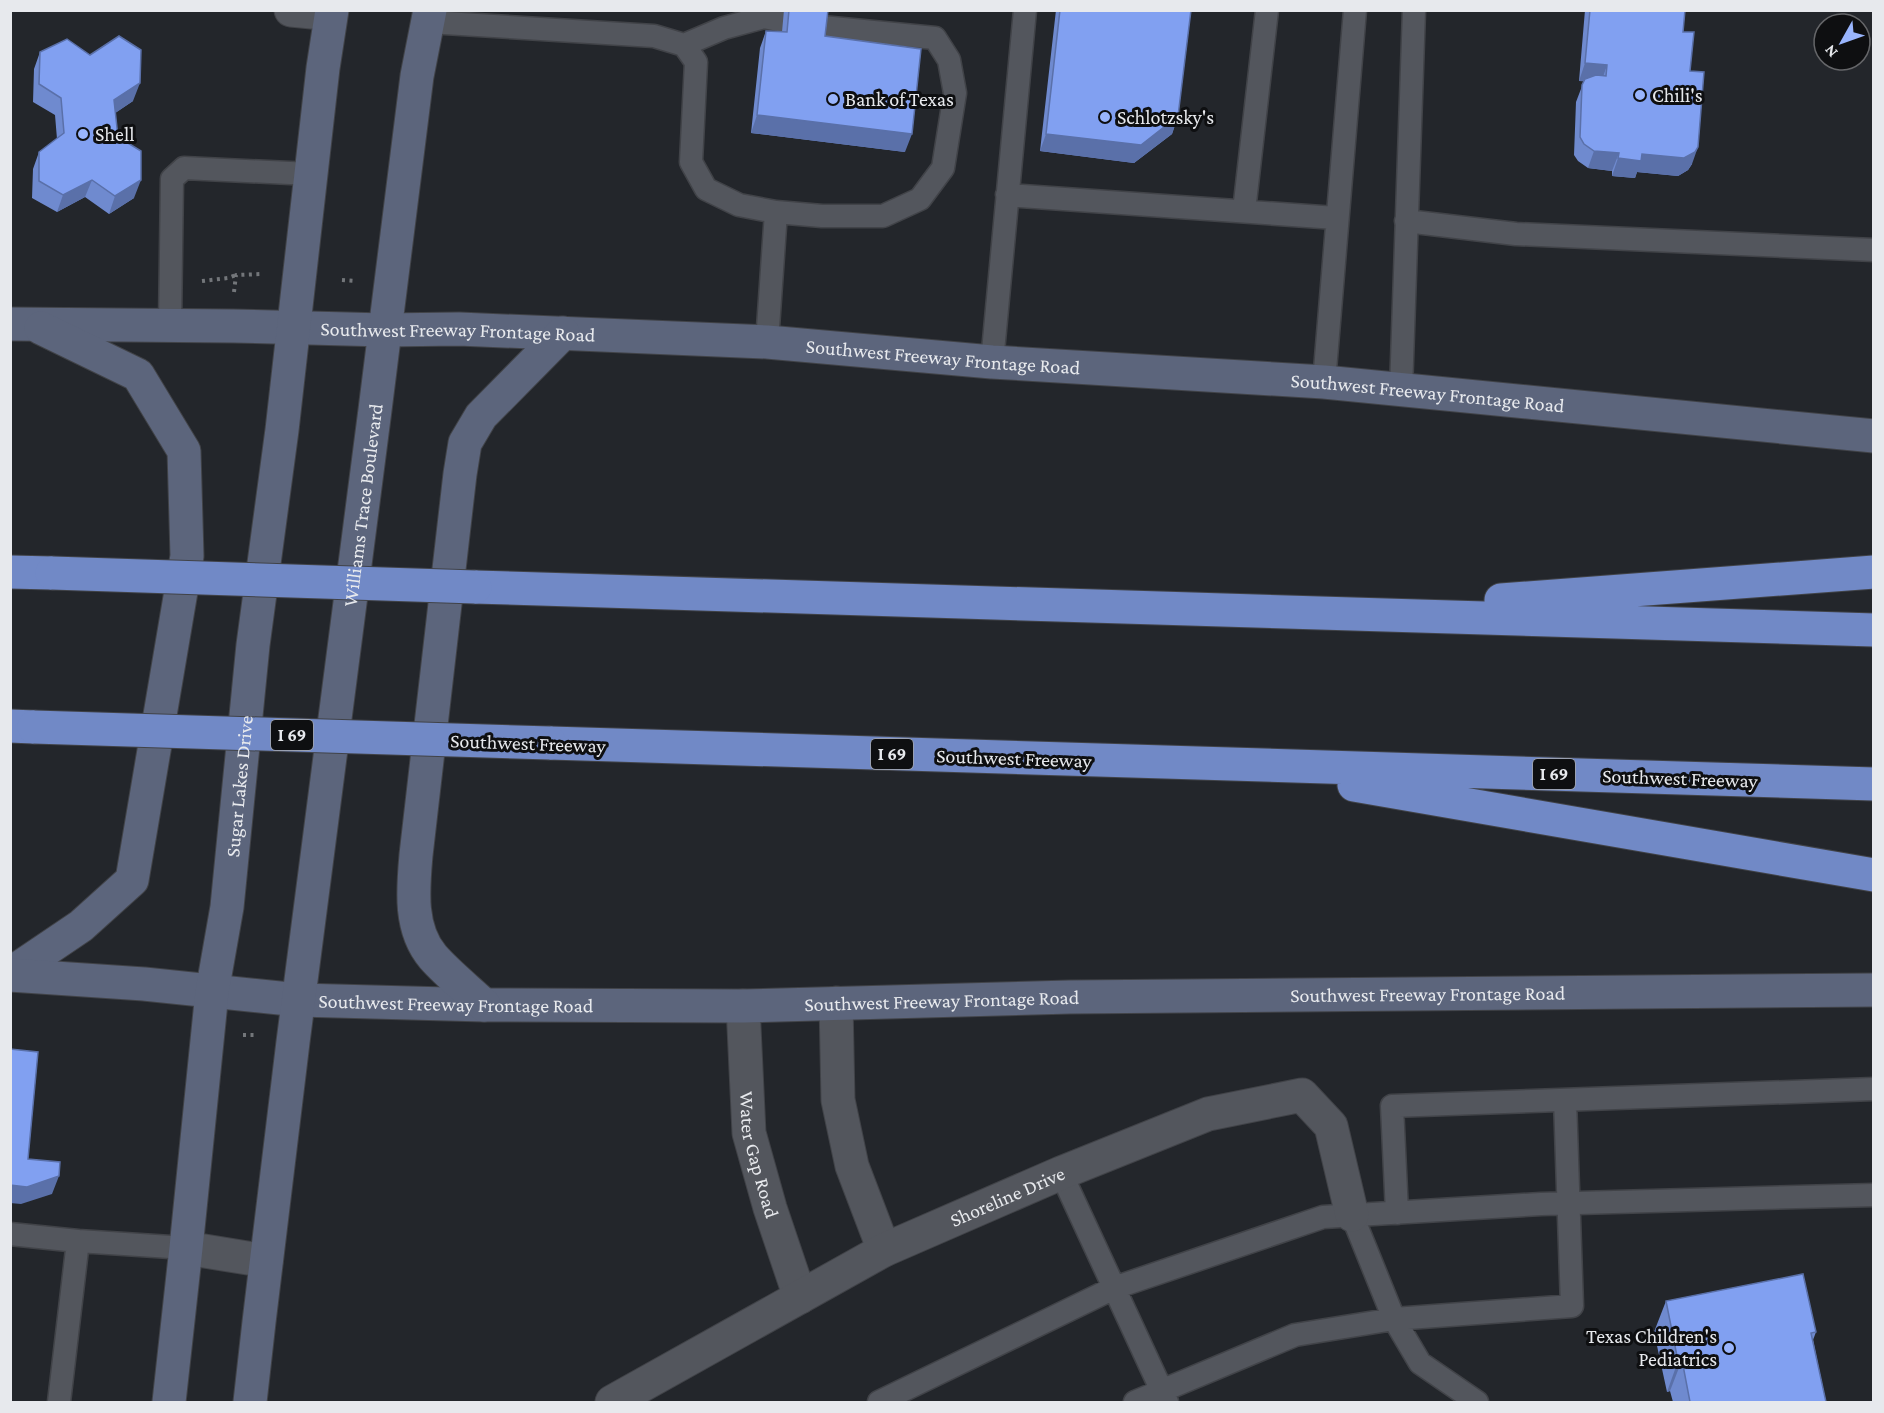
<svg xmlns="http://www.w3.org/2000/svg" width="1884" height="1413" font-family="'Crimson Pro',serif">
<rect width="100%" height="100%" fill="#23262b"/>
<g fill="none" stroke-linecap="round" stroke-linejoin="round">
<g stroke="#414348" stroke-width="25">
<path id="lane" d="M 428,22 L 654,36 L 684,45 L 696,62 L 691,162 L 706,189 L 739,205 L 776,212 L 767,342
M 684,45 L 724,28 L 764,17 L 783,21
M 1007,195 L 1336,218
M 1244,211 L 1267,10
M 776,212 L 822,216 L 883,216 L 920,199 L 943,168 L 955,93 L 949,60 L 935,38 L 822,27
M 1406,221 L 1516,234 L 1874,250
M 170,325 L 172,179 L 184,168 L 311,174
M 992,362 L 1025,10
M 1324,382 L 1355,10
M 1401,390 L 1414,10
M 1061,1173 L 1167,1402
M 1397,1213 L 1392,1106 L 1874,1089
M 1352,1215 L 1394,1319 L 1420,1363 L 1477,1402
M 10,1234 L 78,1241 L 186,1248
M 59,1402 L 78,1241
M 879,1402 L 1114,1288 L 1323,1217 L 1541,1204 L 1874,1195
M 1135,1402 L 1295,1335 L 1394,1319 L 1572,1306 L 1565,1100"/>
</g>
<g stroke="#414348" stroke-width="35">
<g id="street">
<path d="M 291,10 L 312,12 L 316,10"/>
<path d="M 836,1003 L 838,1100 L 852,1166 L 884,1250"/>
<path id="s1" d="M 743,1006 L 749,1133 L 770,1208 L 800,1297"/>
<path d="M 186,1248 L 266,1261"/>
<path id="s2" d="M 612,1402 L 884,1250 L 1061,1173 L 1208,1114 L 1302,1095 L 1331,1126 L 1352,1215"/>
</g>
</g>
<g stroke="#414348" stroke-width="35">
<g id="secondary">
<path id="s3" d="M 10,324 L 233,326 L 384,330 L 459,329 L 767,342 L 992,362 L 1324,382 L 1874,436"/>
<path d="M 10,974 L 81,926 L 132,880 L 187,556 L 184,451 L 138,375 L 41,328"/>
<path id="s4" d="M 10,975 L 144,984 L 299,1000 L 484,1005 L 743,1006 L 1070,997 L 1874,990"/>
<path d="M 484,1005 C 467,989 448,974 433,957 C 409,929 413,889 416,855 L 460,474 L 465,443 L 481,416 L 563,333"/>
<path id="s5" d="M 169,1402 L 186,1248 L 212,992 L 227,907 L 253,645 L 282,430 L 323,68 L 332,10"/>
<path id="s6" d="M 250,1402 L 259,1322 L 293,1042 L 375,410 L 417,76 L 430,10"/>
</g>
</g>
<g stroke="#414348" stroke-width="35">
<path id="highway" d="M 10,572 L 52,573
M 475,587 L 1874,630
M 1501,600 L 1874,572
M 10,726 L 34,727
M 550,743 L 1874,784
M 1354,785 L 1874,875"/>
</g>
<path stroke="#73767a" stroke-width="4" stroke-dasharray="3 4.5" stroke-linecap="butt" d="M 342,280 L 356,281
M 202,281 L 228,278 L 236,275
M 234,292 L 236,275 L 262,274
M 243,1035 L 256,1035"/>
<use href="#lane" stroke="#53565d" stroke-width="22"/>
<use href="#street" stroke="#53565d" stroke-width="33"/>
<use href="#secondary" stroke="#5c657c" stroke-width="33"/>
<use href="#highway" stroke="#7189c6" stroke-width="33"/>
<g stroke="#414348" stroke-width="35" stroke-linecap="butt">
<path id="highway-bridge" d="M 52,573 L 475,587
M 34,727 L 550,743"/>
</g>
<use href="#highway-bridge" stroke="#7189c6" stroke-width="33"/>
</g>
<path fill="#6f8acf" d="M 784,10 L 828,10 L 825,36 L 905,152 L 751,133 L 760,48 L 766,31 L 782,32 Z
M 1056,10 L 1191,10 L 1178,116 L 1172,134 L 1134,163 L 1040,151 Z
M 1585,10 L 1685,10 L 1683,32 L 1690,71 L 1692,164 L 1688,170 L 1678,176 L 1637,172 L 1635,178 L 1612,176 L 1612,171 L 1588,168 L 1578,161 L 1574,155 L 1576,102 L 1584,81 L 1579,81 Z
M 40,52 L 133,101 L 115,113 L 118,137 L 134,198 L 109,214 L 85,197 L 57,212 L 32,198 L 33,169 L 39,152 L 57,139 L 55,115 L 33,102 L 34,69 Z
M 1666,1301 L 1816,1332 L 1813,1340 L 1826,1402 L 1673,1402 L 1670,1391 L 1667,1392 L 1654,1332 Z"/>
<path fill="#5a70a9" d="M 1585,63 L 1607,65 L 1601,83 L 1579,81 Z
M 140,83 L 133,101 L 108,118 L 114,100 Z
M 757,115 L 912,134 L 905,152 L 751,133 Z
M 1178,116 L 1172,134 L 1134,163 L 1040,151 L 1046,134 Z
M 1698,147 L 1692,164 L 1688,170 L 1678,176 L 1637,172 L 1635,178 L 1612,176 L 1618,158 L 1642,154 Z
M 1594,151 L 1619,153 L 1612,171 L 1588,168 Z
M 92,180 L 85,197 L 57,212 L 63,195 Z
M 141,180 L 134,198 L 109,214 L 115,196 Z
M 59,1176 L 52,1194 L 21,1204 L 10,1203 L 10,1185 Z
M 1682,1360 L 1670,1391 L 1667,1392 L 1678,1361 Z"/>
<path fill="#81a0f1" stroke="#5a70a9" stroke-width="1.5" d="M 789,10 L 828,10 L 825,36 L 921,49 L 912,134 L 757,115 L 766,31 L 787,32 Z
M 1060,10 L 1191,10 L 1178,116 L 1141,145 L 1046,134 Z
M 1590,10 L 1685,10 L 1683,32 L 1694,32 L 1690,71 L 1704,72 L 1698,147 L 1695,152 L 1684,158 L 1642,154 L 1641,161 L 1618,158 L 1619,153 L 1594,151 L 1584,144 L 1580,137 L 1582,85 L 1585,79 L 1596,75 L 1606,76 L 1607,65 L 1585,63 Z
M 119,36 L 141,50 L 140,83 L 114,100 L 118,137 L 141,151 L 141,180 L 115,196 L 92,180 L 63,195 L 39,181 L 39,152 L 64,133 L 61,98 L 39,84 L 40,52 L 67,39 L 90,55 Z
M 10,1049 L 38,1052 L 28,1159 L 60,1162 L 59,1176 L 27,1187 L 10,1185 Z
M 1803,1274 L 1816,1332 L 1811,1333 L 1826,1402 L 1690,1402 L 1682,1360 L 1678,1361 L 1666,1301 Z"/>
<g fill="#99b5fd" stroke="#0e0f11" stroke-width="2">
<circle cx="1640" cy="95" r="6"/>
<circle cx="833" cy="99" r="6"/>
<circle cx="1105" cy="117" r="6"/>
<circle cx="83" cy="134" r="6"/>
<circle cx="1729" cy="1348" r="6"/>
</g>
<g text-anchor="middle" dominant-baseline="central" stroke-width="6" stroke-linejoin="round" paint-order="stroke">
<g fill="#0e0f11" stroke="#a6a8ab" stroke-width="1.5">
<rect x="271" y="720" width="42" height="30" rx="4.5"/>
<rect x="871" y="739" width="42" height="30" rx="4.5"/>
<rect x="1533" y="759" width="42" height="30" rx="4.5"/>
</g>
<g font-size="18" font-weight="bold" fill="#e7e9ed">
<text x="292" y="735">I 69</text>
<text x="892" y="754">I 69</text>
<text x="1554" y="774">I 69</text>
</g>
<g font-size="20" fill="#e7e9ed" stroke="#0e0f11" text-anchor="start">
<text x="1652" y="95">Chili's</text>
<text x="845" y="99">Bank of Texas</text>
<text x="1117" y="117">Schlotzsky's</text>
<text x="95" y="134">Shell</text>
<text x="1717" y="1336" text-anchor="end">Texas Children's<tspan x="1717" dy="23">Pediatrics</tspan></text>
</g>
<g font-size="20" fill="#e7e9ed" stroke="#0e0f11">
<text stroke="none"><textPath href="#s3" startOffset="448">Southwest Freeway Frontage Road</textPath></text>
<text stroke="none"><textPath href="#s3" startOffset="934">Southwest Freeway Frontage Road</textPath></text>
<text stroke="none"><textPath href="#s3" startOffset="1420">Southwest Freeway Frontage Road</textPath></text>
<text stroke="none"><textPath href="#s6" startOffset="904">Williams Trace Boulevard</textPath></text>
<text transform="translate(528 743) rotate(2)">Southwest Freeway</text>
<text transform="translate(1014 758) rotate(2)">Southwest Freeway</text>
<text transform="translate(1680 778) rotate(2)">Southwest Freeway</text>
<text stroke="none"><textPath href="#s5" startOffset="620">Sugar Lakes Drive</textPath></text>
<text stroke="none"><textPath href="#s4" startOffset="1419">Southwest Freeway Frontage Road</textPath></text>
<text stroke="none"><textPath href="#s4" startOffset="933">Southwest Freeway Frontage Road</textPath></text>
<text stroke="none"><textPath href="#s4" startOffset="447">Southwest Freeway Frontage Road</textPath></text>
<text stroke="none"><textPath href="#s1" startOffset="150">Water Gap Road</textPath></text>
<text stroke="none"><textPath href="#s2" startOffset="446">Shoreline Drive</textPath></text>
</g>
</g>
<rect width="1884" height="1413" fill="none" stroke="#e7e9ed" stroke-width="24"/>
<g transform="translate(1842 42) rotate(230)"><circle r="28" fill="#0e0f11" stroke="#656669" stroke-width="1.5"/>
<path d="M0-4.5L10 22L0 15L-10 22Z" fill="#99b5fd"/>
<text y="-9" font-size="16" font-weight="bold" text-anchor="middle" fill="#e7e9ed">N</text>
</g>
</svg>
